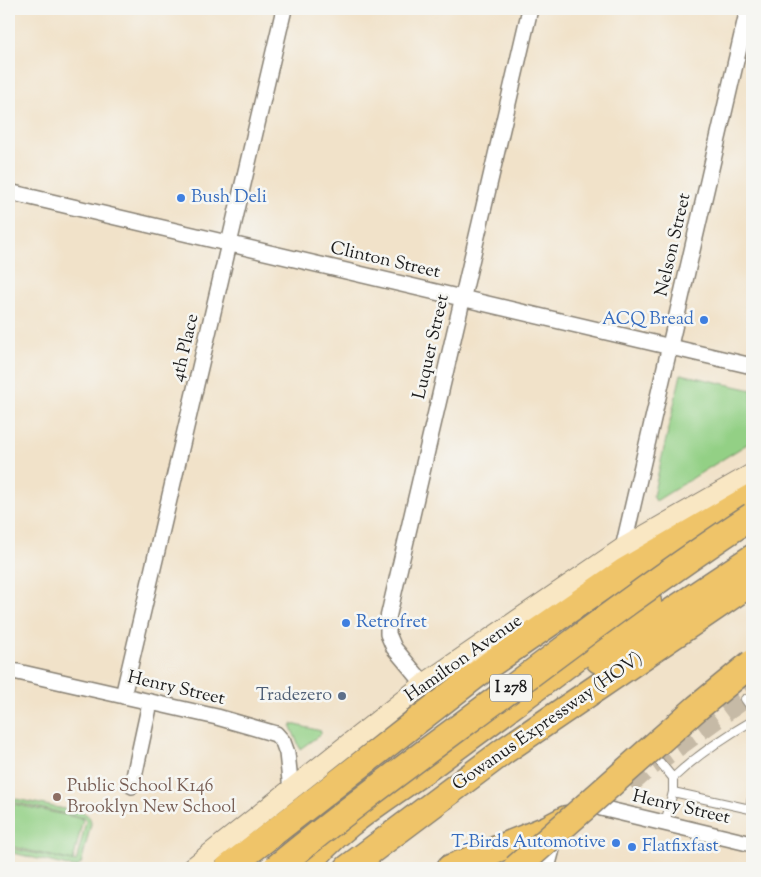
<svg xmlns="http://www.w3.org/2000/svg" width="761" height="877" font-family="'Sorts Mill Goudy',serif">
<rect width="100%" height="100%" fill="#f6f6f2"/>
<filter id="ink" filterUnits="userSpaceOnUse"><feTurbulence type="fractalNoise" baseFrequency=".02" numOctaves="2"/><feDisplacementMap in="SourceGraphic" scale="10" xChannelSelector="R" yChannelSelector="G"/><feConvolveMatrix kernelMatrix="1 2 1 2 8 2 1 2 1" color-interpolation-filters="sRGB"/></filter>
<filter id="wash" filterUnits="userSpaceOnUse"><feTurbulence type="fractalNoise" baseFrequency=".0096" numOctaves="4" result="noise"/><feDisplacementMap in="SourceGraphic" scale="20" xChannelSelector="R" yChannelSelector="G"/><feGaussianBlur stdDeviation="1.12" result="paint"/><feColorMatrix in="noise" values="0 0 0 0 0 0 0 0 0 0 0 0 0 0 0 0 0 1.4 0 .05"/><feComposite in="paint" operator="in"/></filter>
<g filter="url(#wash)">
<rect width="100%" height="100%" fill="#f1e2c9"/>
<path fill="#93d085" stroke="#587650" d="M 681,374 L 752,390 L 752,441 L 656,501 L 653,496 Z
M 292,724 L 321,731 L 321,734 L 300,749 L 291,727 Z
M 11,798 L 84,813 C 89,816 91,818 91,824 L 81,864 L 77,867 L 72,867 L 9,852 L 9,848 L 76,862 L 86,821 L 84,818 L 13,802 L 10,804 L 9,810 L 9,799 Z
M 14,804 L 83,819 L 73,861 L 9,846 L 9,827 Z"/>
</g>
<g filter="url(#ink)">
<g fill="none" stroke-linecap="round" stroke-linejoin="round">
<path stroke="#c6baa6" stroke-width="20" stroke-dasharray="20 10" stroke-linecap="butt" d="M 629,785 L 647,769 L 752,693"/>
<g stroke="#867f72" stroke-width="10">
<path id="lane" d="M 745,699 L 752,709
M 659,761 L 673,778
M 673,792 L 750,809 L 752,798
M 665,823 L 673,792 L 673,778 C 697,755 724,737 752,721"/>
</g>
<g stroke="#867f72" stroke-width="18">
<path id="street" d="M 9,192 L 752,366
M 623,548 L 748,9
M 9,670 L 217,717 L 276,734 L 283,742 L 287,753 L 291,790
M 424,684 L 394,648 L 388,634 L 388,618 L 530,9
M 123,696 L 284,9
M 132,786 L 150,703
M 601,808 L 752,844
M 547,868 L 552,849"/>
</g>
<g stroke="#867f72" stroke-width="22">
<path id="secondary" d="M 192,868 L 424,684 L 623,548 L 752,474"/>
</g>
<g stroke="#867f72" stroke-width="29">
<path id="highway" d="M 599,660 L 752,558
M 228,868 L 489,665 L 625,571 L 752,497
M 306,868 C 334,828 389,796 429,767 C 502,713 576,659 648,602
M 348,868 L 504,751 L 752,582
M 450,868 L 547,829 L 566,819"/>
</g>
<use href="#lane" stroke="#fff" stroke-width="8"/>
<use href="#street" stroke="#fff" stroke-width="15"/>
<use href="#secondary" stroke="#f9e7c3" stroke-width="20"/>
<use href="#highway" stroke="#efc469" stroke-width="26"/>
<g stroke="#867f72" stroke-width="29" stroke-linecap="butt">
<path id="highway-bridge" d="M 276,868 C 351,806 430,749 508,691 C 588,631 668,571 752,516
M 516,868 L 697,708 L 752,663"/>
</g>
<use href="#highway-bridge" stroke="#efc469" stroke-width="26"/>
</g>
</g>
<g fill="#3f7fe0" stroke="#f6f6f2" stroke-width="2">
<circle cx="181" cy="198" r="5"/>
<circle cx="704" cy="320" r="5"/>
<circle cx="346" cy="623" r="5"/>
<circle cx="616" cy="843" r="5"/>
<circle cx="632" cy="847" r="5"/>
</g>
<circle fill="#5c6f8a" stroke="#f6f6f2" stroke-width="2" cx="342" cy="696" r="5"/>
<circle fill="#8d6e63" stroke="#f6f6f2" stroke-width="2" cx="57" cy="797" r="5"/>
<g text-anchor="middle" dominant-baseline="central" stroke-width="5" stroke-linejoin="round" paint-order="stroke">
<rect fill="#f6f6f2" stroke="#5d5d5c" stroke-width="1" x="490" y="674.5" width="42" height="27" rx="4"/>
<g font-size="16" font-weight="bold" fill="#1c1c1c">
<text x="511" y="688">I 278</text>
</g>
<g font-size="18" fill="#366cbe" stroke="#f6f6f2" text-anchor="start">
<text x="191" y="198">Bush Deli</text>
<text x="694" y="320" text-anchor="end">ACQ Bread</text>
<text x="356" y="623">Retrofret</text>
<text x="606" y="843" text-anchor="end">T-Birds Automotive</text>
<text x="642" y="847">Flatfixfast</text>
</g>
<g font-size="18" fill="#1c1c1c" stroke="#f6f6f2">
<text transform="translate(674 245) rotate(-77)">Nelson Street</text>
<text transform="translate(385 261) rotate(13)">Clinton Street</text>
<text transform="translate(432 347) rotate(-77)">Luquer Street</text>
<text transform="translate(186 348) rotate(-77)">4th Place</text>
<text transform="translate(464 659) rotate(-35)">Hamilton Avenue</text>
<text transform="translate(176 689) rotate(13)">Henry Street</text>
<text transform="translate(548 722) rotate(-35)">Gowanus Expressway (HOV)</text>
<text transform="translate(681 808) rotate(13)">Henry Street</text>
</g>
<g font-size="18" fill="#4e5e75" stroke="#f6f6f2" text-anchor="end">
<text x="332" y="696">Tradezero</text>
</g>
<g font-size="18" fill="#785e54" stroke="#f6f6f2" text-anchor="start">
<text x="67" y="787">Public School K146<tspan x="67" dy="21">Brooklyn New School</tspan></text>
</g>
</g>
<rect width="761" height="877" fill="none" stroke="#f6f6f2" stroke-width="30"/>
</svg>
